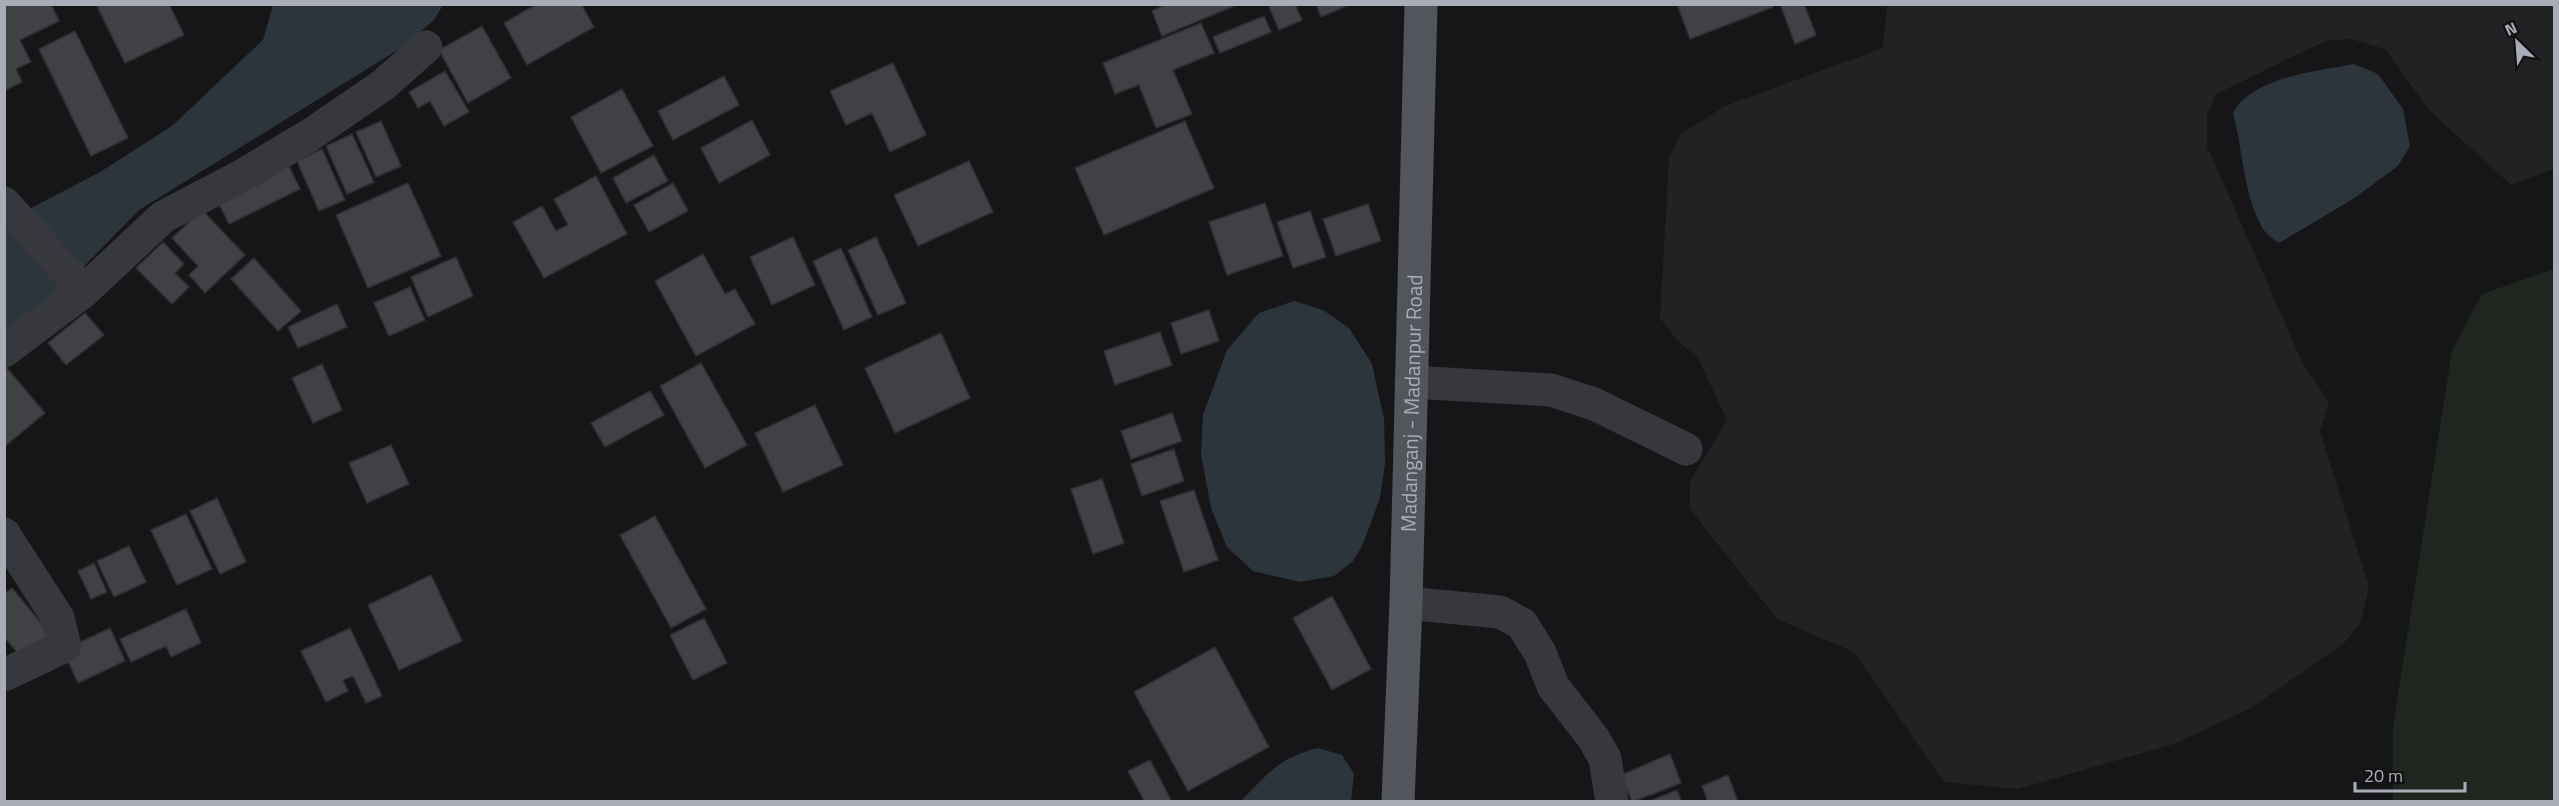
<svg xmlns="http://www.w3.org/2000/svg" width="2559" height="806" font-family="'Titillium Web',sans-serif">
<rect width="100%" height="100%" fill="#161618"/>
<path fill="#222225" d="M 1887,5 L 2554,5 L 2554,169 L 2511,185 L 2429,110 L 2385,49 L 2351,39 L 2325,41 L 2216,94 L 2207,114 L 2207,146 L 2303,364 L 2329,402 L 2320,431 L 2369,587 L 2360,624 L 2344,643 L 2251,708 L 2174,744 L 2017,789 L 1944,782 L 1854,652 L 1777,619 L 1690,509 L 1690,481 L 1727,420 L 1698,358 L 1677,340 L 1660,318 L 1669,158 L 1681,134 L 1725,106 L 1883,48 Z"/>
<path fill="#1e261f" d="M 2554,269 L 2554,801 L 2393,801 L 2393,726 L 2452,350 L 2482,294 Z"/>
<path fill="#2c353c" d="M 273,5 L 443,5 L 434,20 L 401,48 L 139,210 L 54,297 L 5,337 L 5,227 L 16,216 L 100,172 L 172,126 L 263,40 Z
M 2354,64 L 2378,74 L 2403,109 L 2410,146 L 2398,166 L 2353,199 L 2279,243 C 2273,239 2265,233 2262,227 C 2243,193 2243,150 2233,113 C 2252,77 2318,71 2354,64 Z
M 1294,301 L 1323,310 L 1349,328 L 1372,364 L 1384,419 L 1385,463 L 1380,498 L 1363,544 L 1353,561 L 1334,576 L 1300,582 L 1253,571 L 1227,547 L 1211,508 L 1201,454 L 1203,415 L 1227,350 L 1259,313 Z
M 1318,748 L 1342,755 L 1354,774 L 1351,801 L 1241,801 C 1268,774 1278,758 1318,748 Z"/>
<path fill="#404145" stroke="#303034" stroke-width="1.5" d="M 4,4 L 51,4 L 59,21 L 20,40 L 31,62 L 16,69 L 22,82 L 4,91 Z
M 96,4 L 169,4 L 184,35 L 125,63 Z
M 537,4 L 581,4 L 594,27 L 527,65 L 504,23 Z
M 1167,4 L 1239,4 L 1162,36 L 1152,11 Z
M 1268,4 L 1295,4 L 1302,20 L 1279,30 Z
M 1316,4 L 1351,4 L 1321,17 Z
M 1677,4 L 1772,4 L 1773,7 L 1690,39 Z
M 1780,4 L 1804,4 L 1816,35 L 1795,44 Z
M 1264,16 L 1271,32 L 1220,53 L 1213,37 Z
M 1201,23 L 1214,53 L 1173,70 L 1192,114 L 1156,128 L 1139,85 L 1115,94 L 1103,63 Z
M 482,26 L 511,78 L 468,103 L 439,50 Z
M 75,31 L 128,138 L 91,156 L 39,49 Z
M 893,63 L 926,135 L 890,152 L 872,113 L 846,125 L 830,91 Z
M 445,71 L 469,112 L 444,126 L 430,101 L 418,108 L 409,92 Z
M 724,76 L 739,105 L 673,140 L 658,111 Z
M 622,89 L 653,146 L 601,173 L 571,117 Z
M 752,120 L 770,155 L 719,183 L 701,148 Z
M 381,121 L 401,166 L 376,177 L 356,132 Z
M 1185,121 L 1214,188 L 1104,235 L 1075,168 Z
M 352,134 L 374,182 L 347,194 L 326,146 Z
M 322,149 L 345,200 L 319,211 L 297,161 Z
M 654,155 L 668,181 L 626,203 L 613,178 Z
M 969,161 L 993,212 L 918,246 L 894,195 Z
M 289,166 L 300,189 L 229,224 L 218,202 Z
M 596,176 L 627,234 L 544,278 L 513,222 L 542,206 L 556,231 L 568,225 L 554,199 Z
M 408,183 L 441,256 L 368,288 L 336,215 Z
M 673,183 L 688,211 L 649,232 L 634,205 Z
M 1265,203 L 1283,256 L 1227,275 L 1209,222 Z
M 1368,204 L 1381,241 L 1336,256 L 1323,219 Z
M 202,210 L 245,255 L 205,293 L 189,275 L 198,266 L 172,238 Z
M 1310,211 L 1326,257 L 1293,268 L 1277,222 Z
M 793,237 L 815,285 L 772,305 L 750,257 Z
M 876,237 L 906,303 L 878,315 L 848,250 Z
M 163,242 L 184,264 L 175,273 L 189,287 L 172,304 L 136,268 Z
M 841,248 L 872,317 L 844,330 L 813,261 Z
M 703,254 L 725,294 L 735,289 L 755,324 L 696,356 L 655,281 Z
M 456,257 L 473,296 L 428,317 L 411,277 Z
M 254,258 L 301,311 L 278,331 L 231,279 Z
M 410,287 L 425,320 L 389,336 L 374,303 Z
M 337,304 L 347,327 L 298,348 L 288,327 Z
M 1209,310 L 1219,341 L 1181,354 L 1171,323 Z
M 85,313 L 104,335 L 66,365 L 48,343 Z
M 1160,332 L 1172,365 L 1115,385 L 1104,351 Z
M 941,333 L 970,398 L 895,433 L 865,368 Z
M 701,363 L 747,445 L 705,468 L 660,386 Z
M 322,364 L 342,410 L 313,423 L 292,378 Z
M 6,367 L 45,413 L 4,447 L 4,368 Z
M 650,391 L 664,415 L 605,447 L 591,423 Z
M 815,405 L 843,465 L 783,492 L 755,433 Z
M 1172,413 L 1182,441 L 1131,459 L 1121,431 Z
M 391,445 L 409,484 L 367,503 L 349,463 Z
M 1174,449 L 1184,481 L 1142,496 L 1131,464 Z
M 1102,479 L 1124,543 L 1093,554 L 1071,489 Z
M 1194,490 L 1218,560 L 1184,572 L 1160,501 Z
M 217,498 L 246,562 L 220,574 L 190,511 Z
M 186,514 L 212,569 L 177,585 L 151,530 Z
M 655,516 L 706,609 L 671,628 L 620,535 Z
M 129,546 L 146,582 L 114,597 L 97,561 Z
M 94,563 L 107,592 L 91,599 L 78,571 Z
M 431,575 L 462,641 L 399,670 L 368,605 Z
M 12,588 L 50,634 L 22,658 L 4,637 L 4,594 Z
M 1332,596 L 1371,669 L 1332,690 L 1293,618 Z
M 186,609 L 201,643 L 171,657 L 166,646 L 131,662 L 120,639 Z
M 704,618 L 727,663 L 693,680 L 670,635 Z
M 110,628 L 125,661 L 78,683 L 63,650 Z
M 350,628 L 382,696 L 366,703 L 353,676 L 343,680 L 348,691 L 326,702 L 301,651 Z
M 1215,647 L 1269,747 L 1188,791 L 1134,692 Z
M 1670,754 L 1681,783 L 1632,802 L 1621,775 Z
M 1150,760 L 1172,802 L 1145,802 L 1128,771 Z
M 1728,775 L 1738,802 L 1708,802 L 1702,786 Z
M 1677,790 L 1682,802 L 1648,802 Z"/>
<g fill="none" stroke-linecap="round" stroke-linejoin="round">
<path stroke="#37383d" stroke-width="33" d="M 4,203 L 84,291
M 4,351 L 84,291 L 163,217 L 245,174 L 310,135 L 383,85 L 426,47
M 1411,382 L 1551,390 L 1594,404 L 1686,449
M 4,534 L 58,618 L 65,646 L 4,675
M 1406,603 L 1500,612 L 1522,624 L 1540,653 L 1553,686 L 1594,739 L 1605,759 L 1612,802"/>
<path stroke="#53555c" stroke-width="33" id="s1" d="M 1398,802 L 1406,603 L 1421,4"/>
</g>
<g text-anchor="middle" dominant-baseline="central" stroke-width="5" stroke-linejoin="round" paint-order="stroke">
<g font-size="21" fill="#a8adb8" stroke="#111113">
<text stroke="none"><textPath href="#s1" startOffset="399">Madanganj - Madanpur Road</textPath></text>
</g>
</g>
<rect width="2559" height="806" fill="none" stroke="#a8adb8" stroke-width="12"/>
<g transform="translate(2517 42) rotate(335)" stroke="#111113" stroke-width="4.5" paint-order="stroke">
<path d="M0-4.5L10 22L0 15L-10 22Z" fill="#a8adb8"/>
<text y="-9" font-size="16" font-weight="bold" text-anchor="middle" fill="#a8adb8">N</text>
</g>
<path d="M2355 782v9h110v-9" fill="none" stroke="#a8adb8" stroke-width="3"/>
<text x="2364" y="782" font-size="18" fill="#a8adb8" stroke="#111113" stroke-width="4.5" paint-order="stroke">20 m</text>
</svg>
